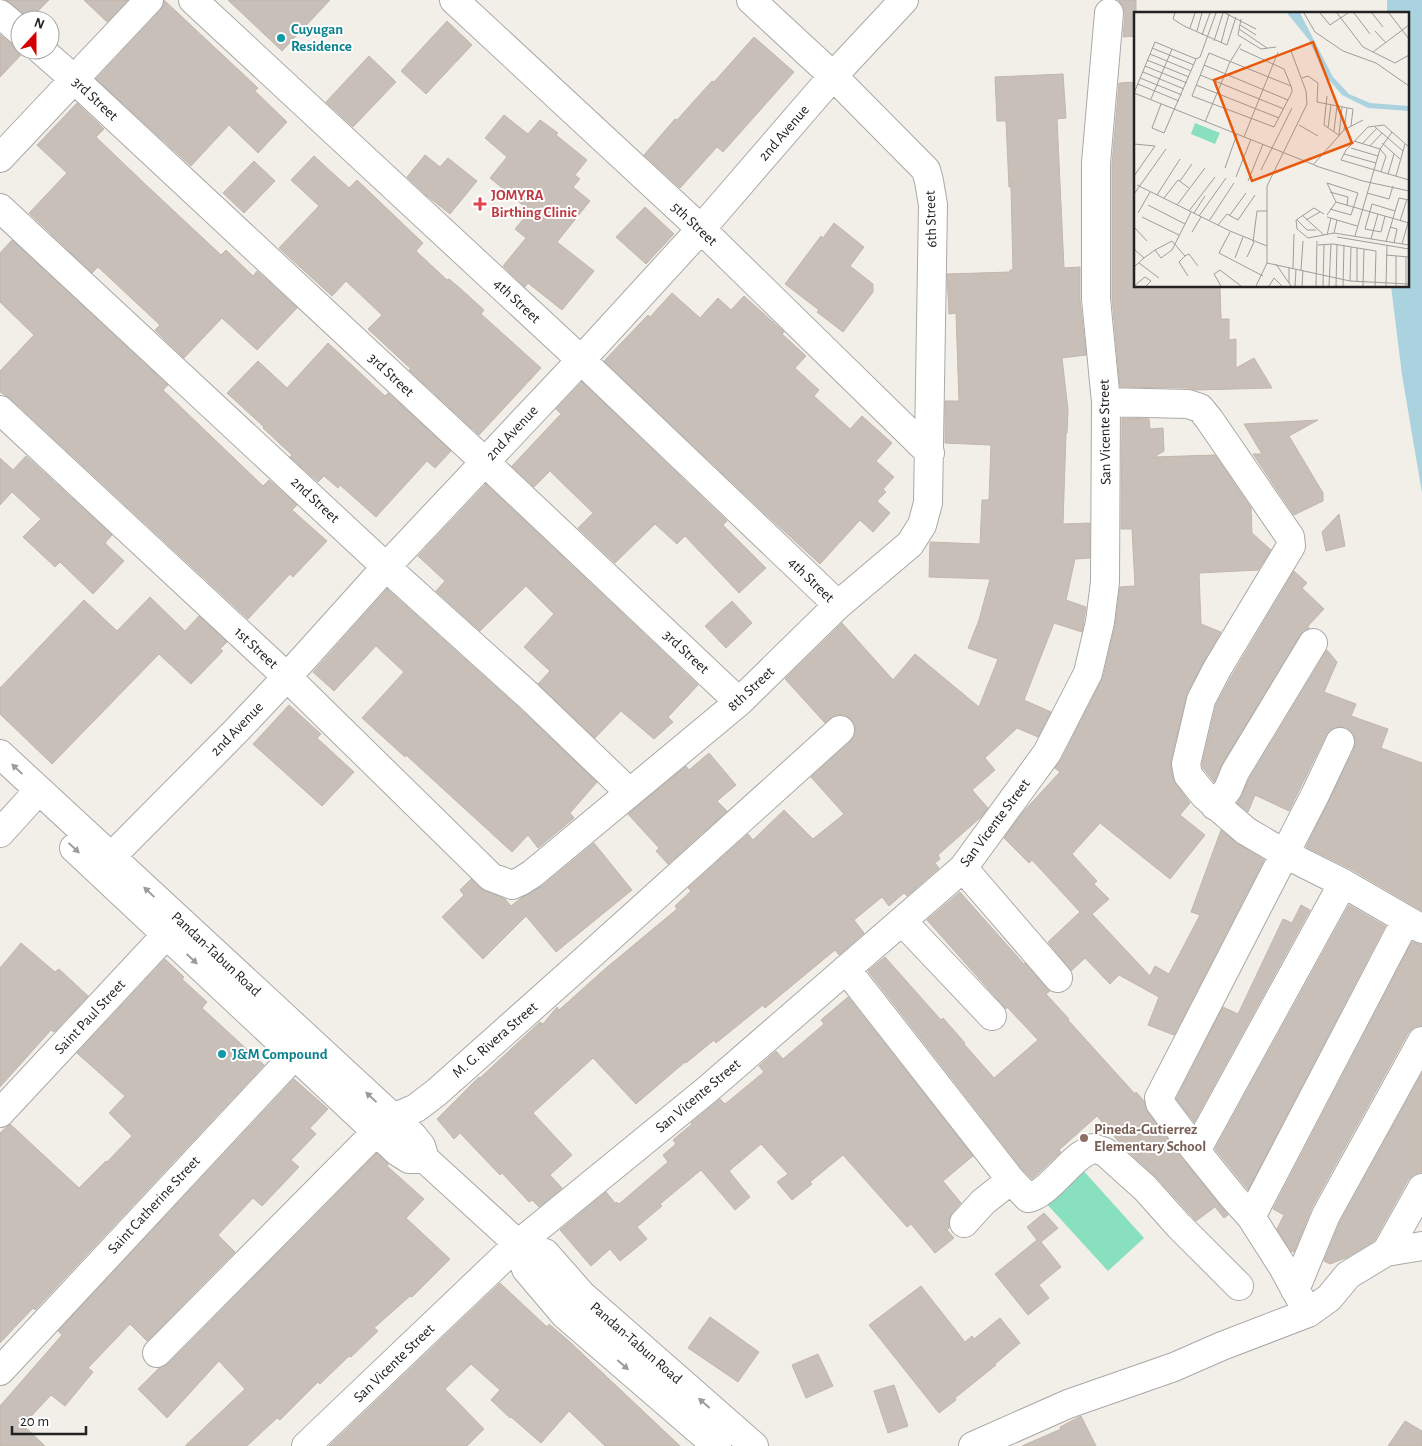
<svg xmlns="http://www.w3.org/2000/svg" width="1422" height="1446" font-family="'Alegreya Sans',sans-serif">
<rect width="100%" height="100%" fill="#f2efe9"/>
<path fill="#88e0be" d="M 1081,1168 L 1144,1238 L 1108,1271 L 1044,1201 Z"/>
<path fill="#aad3df" d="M 1387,0 L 1422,0 L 1422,493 L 1402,375 L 1391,286 L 1408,286 L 1408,14 L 1387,14 Z"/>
<path fill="#c7bfb8" stroke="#c4b6ab" d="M 6,0 L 49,0 L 30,19 Z
M 84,0 L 128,0 L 107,22 Z
M 164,0 L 258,88 L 255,91 L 287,122 L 258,153 L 229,125 L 191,166 L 96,79 L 160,11 L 164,4 Z
M 228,0 L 330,0 L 282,51 Z
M 1118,0 L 1136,0 L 1136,36 L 1123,37 L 1125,14 L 1123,6 Z
M 447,21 L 472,45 L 426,94 L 401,71 Z
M 0,35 L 10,43 L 20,46 L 20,56 L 0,77 Z
M 754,37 L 794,72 L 723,152 L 717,147 L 680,188 L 644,155 L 675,119 L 677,120 L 712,81 L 714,82 Z
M 369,56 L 396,82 L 353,127 L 326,102 Z
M 1063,74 L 1066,118 L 1057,119 L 1064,268 L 1080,267 L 1080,300 L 1086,355 L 1062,358 L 1068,410 L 1067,433 L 1066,433 L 1063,524 L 1090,523 L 1090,558 L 1075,559 L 1066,600 L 1086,607 L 1082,632 L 1054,623 L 1024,700 L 1051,712 L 1038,737 L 1017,728 L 985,758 L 995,770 L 972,790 L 988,808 L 981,817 L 938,855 L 940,859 L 935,863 L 939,868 L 907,896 L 904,893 L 889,906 L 882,897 L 854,920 L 864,933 L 839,955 L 835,950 L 765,1008 L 763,1005 L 716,1043 L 714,1040 L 686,1063 L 685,1062 L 636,1104 L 593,1058 L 533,1113 L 572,1155 L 550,1175 L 562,1188 L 539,1207 L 532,1200 L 529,1202 L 502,1173 L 500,1175 L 460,1133 L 454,1139 L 437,1119 L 479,1077 L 480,1078 L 540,1022 L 543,1024 L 557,1007 L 559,1010 L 606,968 L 677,909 L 675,906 L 691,891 L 688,888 L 748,834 L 753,840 L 784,810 L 813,839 L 844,814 L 811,777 L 851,741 L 855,734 L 855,726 L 851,719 L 844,715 L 836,715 L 825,723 L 785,679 L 842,623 L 893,680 L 915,654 L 979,707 L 998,659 L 968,648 L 979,620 L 990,579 L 929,577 L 930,542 L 980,544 L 982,500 L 989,500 L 991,445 L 945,443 L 945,401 L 959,401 L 956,313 L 949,314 L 947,274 L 1010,272 L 1010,270 L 1013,270 L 1011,187 L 1009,187 L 1006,121 L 997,121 L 995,77 Z
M 1136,82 L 1136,286 L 1220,286 L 1221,319 L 1229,319 L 1229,340 L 1236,339 L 1236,368 L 1254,358 L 1272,388 L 1196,390 L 1188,388 L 1120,387 L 1112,298 L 1112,164 L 1119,83 Z
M 77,103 L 104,129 L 96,137 L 144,183 L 221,255 L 226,250 L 253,276 L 257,271 L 297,308 L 257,350 L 222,318 L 184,358 L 155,330 L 160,325 L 98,267 L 92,273 L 29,213 L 67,173 L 37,145 Z
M 504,115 L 528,134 L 540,120 L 558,133 L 556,135 L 587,160 L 575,175 L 580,179 L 573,187 L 590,201 L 557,242 L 594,271 L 562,310 L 528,283 L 525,287 L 503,266 L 526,238 L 515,229 L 530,211 L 490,178 L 507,157 L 485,138 Z
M 425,155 L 440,167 L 448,158 L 477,181 L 450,214 L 426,195 L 407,177 Z
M 314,156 L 349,188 L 357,180 L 423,243 L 416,251 L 447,280 L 449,279 L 461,289 L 484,310 L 481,314 L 541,368 L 479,435 L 409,370 L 411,369 L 368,329 L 382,315 L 346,281 L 332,296 L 279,248 L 319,206 L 291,180 Z
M 254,161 L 275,181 L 244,213 L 223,193 Z
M 645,207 L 674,234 L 646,264 L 616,237 Z
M 834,223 L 864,247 L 850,266 L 873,284 L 873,292 L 843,332 L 817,312 L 819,310 L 785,284 L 821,236 L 823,238 Z
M 12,240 L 168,385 L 163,390 L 263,486 L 269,480 L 297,505 L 292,510 L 327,541 L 293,577 L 290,574 L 248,619 L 11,399 L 0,392 L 0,371 L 34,335 L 0,302 L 0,253 Z
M 672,293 L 700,318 L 718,298 L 731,310 L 744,296 L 784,332 L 782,334 L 806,356 L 795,368 L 819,390 L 814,396 L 850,429 L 862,416 L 892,443 L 876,461 L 894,477 L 883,489 L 886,492 L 877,501 L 890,513 L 873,532 L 860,520 L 820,564 L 760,509 L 604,361 L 648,315 L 650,317 Z
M 328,343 L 385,396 L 388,393 L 451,451 L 435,468 L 427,461 L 376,517 L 340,485 L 338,488 L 324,476 L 318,482 L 290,457 L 292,455 L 263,428 L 264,427 L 227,393 L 258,361 L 287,388 Z
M 582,382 L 727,521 L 723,525 L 766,568 L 739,593 L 685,536 L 677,544 L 655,524 L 615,563 L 578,528 L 593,513 L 550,471 L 534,487 L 512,466 L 561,414 L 556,409 Z
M 1122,418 L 1149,419 L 1150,429 L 1163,428 L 1164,451 L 1154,457 L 1215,455 L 1251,508 L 1252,533 L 1271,550 L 1258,570 L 1199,573 L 1201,624 L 1221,632 L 1204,661 L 1187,693 L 1171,760 L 1171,766 L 1173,778 L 1176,784 L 1190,803 L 1180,815 L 1205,835 L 1170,879 L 1100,823 L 1072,854 L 1097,881 L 1094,884 L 1109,899 L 1092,914 L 1150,976 L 1155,966 L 1169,974 L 1200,915 L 1191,912 L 1221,830 L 1238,844 L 1264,860 L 1174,1035 L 1148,1025 L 1159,997 L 1119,975 L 1110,984 L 1085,958 L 1071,971 L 1048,942 L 1080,912 L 1032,860 L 1029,863 L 1004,838 L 1022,813 L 1060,772 L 1055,768 L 1061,760 L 1103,677 L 1115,626 L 1120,587 L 1135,586 L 1132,529 L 1121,529 Z
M 1318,420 L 1289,436 L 1323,493 L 1323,501 L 1294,515 L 1253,454 L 1262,454 L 1244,424 Z
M 26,456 L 112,535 L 105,543 L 124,561 L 93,594 L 60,562 L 55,567 L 23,537 L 41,519 L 12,492 L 0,505 L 0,458 L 13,470 Z
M 486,484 L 698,685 L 668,717 L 673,722 L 654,739 L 621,711 L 595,738 L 538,684 L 550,671 L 524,647 L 554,614 L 526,586 L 480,631 L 436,591 L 445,581 L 418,556 Z
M 1339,514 L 1345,546 L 1326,551 L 1322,532 Z
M 1294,571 L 1307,583 L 1302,588 L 1324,609 L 1308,626 L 1309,628 L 1305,630 L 1300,635 L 1222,764 L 1214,782 L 1203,768 L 1202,764 L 1216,705 L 1231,677 Z
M 387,589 L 518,707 L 597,782 L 570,813 L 574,818 L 538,848 L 528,835 L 512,852 L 406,755 L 405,757 L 362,718 L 404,672 L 376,646 L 334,691 L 313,672 Z
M 150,597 L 185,631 L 199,616 L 227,642 L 220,649 L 223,651 L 191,684 L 159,654 L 52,764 L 0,714 L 0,688 L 84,600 L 117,631 Z
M 732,601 L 752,623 L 726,648 L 705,626 Z
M 1327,650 L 1337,662 L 1324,692 L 1356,704 L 1351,716 L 1388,729 L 1381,748 L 1422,763 L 1422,911 L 1351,869 L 1306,847 L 1354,749 L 1355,740 L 1353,734 L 1347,728 L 1338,727 L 1332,729 L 1326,735 L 1289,811 L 1255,795 L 1248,812 L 1237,803 L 1242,795 L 1249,779 Z
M 289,705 L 321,734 L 317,738 L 354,772 L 322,806 L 253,744 Z
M 709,753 L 736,785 L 717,801 L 727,811 L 668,864 L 656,851 L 659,848 L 628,814 L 686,766 L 689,770 Z
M 594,843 L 632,890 L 556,952 L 526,916 L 483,959 L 442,917 L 464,895 L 460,890 L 471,879 L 480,888 L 505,899 L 511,906 L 521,898 L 542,886 Z
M 960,892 L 1024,964 L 1025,963 L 1050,991 L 1046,994 L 1069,1019 L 1068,1020 L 1135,1094 L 1136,1092 L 1144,1101 L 1148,1112 L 1184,1161 L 1228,1215 L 1224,1218 L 1215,1207 L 1196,1221 L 1157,1178 L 1124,1148 L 1097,1116 L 1059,1150 L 1061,1152 L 1032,1179 L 1023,1170 L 868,971 L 885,957 L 941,1020 L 943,1018 L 965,1043 L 964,1044 L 994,1078 L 1038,1040 L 1007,1007 L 1006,1009 L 927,920 Z
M 1301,905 L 1310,910 L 1194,1122 L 1176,1099 L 1223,1007 L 1238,1014 L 1283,919 L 1292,923 Z
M 1349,905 L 1385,926 L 1248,1190 L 1215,1149 Z
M 1412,942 L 1422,945 L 1422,1025 L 1414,1027 L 1408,1033 L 1312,1207 L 1294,1252 L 1291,1251 L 1277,1229 L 1284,1215 L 1273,1209 Z
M 21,943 L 55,972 L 59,969 L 88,996 L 54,1032 L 51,1030 L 0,1087 L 0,968 Z
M 165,959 L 184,977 L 182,979 L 207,1002 L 202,1008 L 264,1065 L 35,1310 L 33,1308 L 0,1343 L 0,1133 L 10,1124 L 79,1188 L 106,1161 L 107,1162 L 132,1136 L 109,1113 L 125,1096 L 77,1053 Z
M 848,997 L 973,1156 L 943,1181 L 961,1203 L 952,1213 L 949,1220 L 949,1228 L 947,1230 L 954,1238 L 935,1253 L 911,1224 L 907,1227 L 843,1155 L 810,1182 L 812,1184 L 792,1200 L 777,1182 L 788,1174 L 761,1144 L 729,1171 L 750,1197 L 735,1210 L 701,1170 L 660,1204 L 662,1206 L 637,1227 L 647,1239 L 620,1261 L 610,1249 L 591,1266 L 560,1230 L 606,1192 L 615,1203 L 617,1202 L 619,1204 L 668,1162 L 663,1155 L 676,1144 L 673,1140 L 692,1124 L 691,1123 L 720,1099 L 725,1104 L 764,1072 L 759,1066 L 776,1051 L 783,1059 L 824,1024 L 821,1020 Z
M 1422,1073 L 1422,1172 L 1414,1174 L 1408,1180 L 1374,1241 L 1348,1257 L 1330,1264 L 1324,1261 L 1340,1222 Z
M 294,1079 L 328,1109 L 310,1128 L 316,1134 L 291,1160 L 299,1167 L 262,1206 L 253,1198 L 218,1235 L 235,1252 L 147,1341 L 130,1324 L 88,1368 L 93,1372 L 65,1406 L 51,1395 L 23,1425 L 45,1446 L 0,1446 L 0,1406 L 62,1335 L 58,1331 Z
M 377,1153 L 388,1164 L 387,1166 L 424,1199 L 406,1218 L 450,1259 L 412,1297 L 410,1296 L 374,1328 L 378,1331 L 351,1357 L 349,1356 L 320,1384 L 318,1382 L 280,1420 L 277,1418 L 247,1446 L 185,1446 L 245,1389 L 219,1361 L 167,1418 L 138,1389 L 159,1368 L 168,1364 Z
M 1044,1213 L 1058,1228 L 1041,1242 L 1061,1267 L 1039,1285 L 1049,1298 L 1028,1315 L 995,1274 L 1037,1240 L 1027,1227 Z
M 500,1283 L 547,1327 L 549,1324 L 570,1342 L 680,1446 L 605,1446 L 569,1411 L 541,1443 L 511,1417 L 510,1418 L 491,1400 L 500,1390 L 471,1364 L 445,1389 L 484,1429 L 467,1446 L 329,1446 Z
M 921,1286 L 965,1342 L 972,1336 L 974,1339 L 1000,1318 L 1020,1343 L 995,1364 L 996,1365 L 955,1398 L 956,1400 L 939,1413 L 869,1325 Z
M 710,1317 L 759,1352 L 738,1382 L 688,1348 Z
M 818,1354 L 833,1386 L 806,1398 L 792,1365 Z
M 894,1385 L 908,1426 L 888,1433 L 874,1391 Z
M 1081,1416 L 1096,1446 L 1022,1446 L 1061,1429 L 1060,1427 Z
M 1405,1421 L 1422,1431 L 1422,1446 L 1388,1446 Z"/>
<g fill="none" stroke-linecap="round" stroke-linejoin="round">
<g stroke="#a9a9a9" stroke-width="30">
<path id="minor" d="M 193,0 L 581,360 L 838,605
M 454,0 L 701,229 L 930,453
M 0,14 L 20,31
M 41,50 L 74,79 L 485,462 L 739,702
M 0,158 L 149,0
M 0,208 L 386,567 L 529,696 L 629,792
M 1106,402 L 1188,404 L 1200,408 L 1209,419 L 1290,537 L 1291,546 L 1217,669 L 1201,700 L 1186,764 L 1188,775 L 1204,795 L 1246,831 L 1285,854 L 1343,883 L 1422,929
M 0,410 L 287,677 L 491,877 L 512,885 L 521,881 L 532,874 L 739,702 L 838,605 L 910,544 L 922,525 L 928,503 L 933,205 L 929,181 L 926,170 L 833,76 L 751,0
M 0,754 L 413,1136 L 421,1146 L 425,1159 L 518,1244 L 545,1253 L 582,1295 L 754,1446
M 1215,806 L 1228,789 L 1235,772 L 1313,643
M 0,833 L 39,790
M 74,848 L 398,1152 L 409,1159 L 425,1159
M 111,857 L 235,732 L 287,677 L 386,567 L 581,360 L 701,229 L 833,76 L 904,0
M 963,868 L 1058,978
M 902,921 L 992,1016
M 846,969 L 1011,1180 L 1028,1198 C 1044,1196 1066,1166 1080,1156 C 1084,1153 1089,1151 1093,1148 L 1105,1152 L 1145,1188 L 1179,1226 L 1239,1286
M 0,1113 L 178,922
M 1196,1151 L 1343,883
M 1251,1217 L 1406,920
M 964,1223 L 983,1202 L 1011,1180
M 518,1244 L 526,1269 L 565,1315 L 717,1446
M 1386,1252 L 1422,1188
M 1295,1290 L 1326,1215 L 1422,1041
M 1308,1313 L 1283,1267 L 1251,1217 L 1233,1197 L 1196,1151 L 1160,1103 L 1159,1098 L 1315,795 L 1340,742
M 157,1353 L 376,1132 L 393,1118 L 416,1108 L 437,1092 L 575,969 L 840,730
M 0,1371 L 306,1043
M 306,1446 L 518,1244 L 708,1089 L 963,868 L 1047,753 L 1088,673 L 1100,622 L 1105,582 L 1106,402 L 1096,299 L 1096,163 L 1109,13
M 973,1446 L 1068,1404 L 1174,1367 L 1222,1346 L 1308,1313 L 1329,1298 L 1348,1275 L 1386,1252 L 1422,1246"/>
</g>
<use href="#minor" stroke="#fff" stroke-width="28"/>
</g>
<defs><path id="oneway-solid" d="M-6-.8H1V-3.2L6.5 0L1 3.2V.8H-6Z" transform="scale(1.25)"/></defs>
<g fill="#9c9c9c">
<use href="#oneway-solid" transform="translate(17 769) rotate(-137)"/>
<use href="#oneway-solid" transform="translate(74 848) rotate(43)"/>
<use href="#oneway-solid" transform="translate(149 892) rotate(-137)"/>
<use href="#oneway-solid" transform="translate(192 959) rotate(43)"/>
<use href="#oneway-solid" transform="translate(371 1097) rotate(-137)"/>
<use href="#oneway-solid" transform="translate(623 1365) rotate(41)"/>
<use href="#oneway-solid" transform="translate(704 1403) rotate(-139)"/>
</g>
<g fill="#0f9aa8" stroke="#fff" stroke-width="2">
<circle cx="281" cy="38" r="5"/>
<circle cx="222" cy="1054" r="5"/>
</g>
<path fill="#e0444e" stroke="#fff" stroke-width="2" d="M477.5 196.5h5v5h5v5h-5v5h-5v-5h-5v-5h5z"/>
<circle fill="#8d6e63" stroke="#fff" stroke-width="2" cx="1084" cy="1138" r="5"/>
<g text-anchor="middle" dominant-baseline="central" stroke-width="4" stroke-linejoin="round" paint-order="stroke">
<g font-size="15" font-weight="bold" fill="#0d838f" stroke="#fff" text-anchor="start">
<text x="291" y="29">Cuyugan<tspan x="291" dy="17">Residence</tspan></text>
<text x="232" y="1054">J&amp;M Compound</text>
</g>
<g font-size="15" fill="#222" stroke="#fff">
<text transform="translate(95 99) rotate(43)">3rd Street</text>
<text transform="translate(784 133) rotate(-49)">2nd Avenue</text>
<text transform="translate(931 219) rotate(-92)">6th Street</text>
<text transform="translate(694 224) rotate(43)">5th Street</text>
<text transform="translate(517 301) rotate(43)">4th Street</text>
<text transform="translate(391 375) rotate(43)">3rd Street</text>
<text transform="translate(1105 432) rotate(-91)">San Vicente Street</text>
<text transform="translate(512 433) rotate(-47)">2nd Avenue</text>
<text transform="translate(315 500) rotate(43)">2nd Street</text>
<text transform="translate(811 580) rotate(44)">4th Street</text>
<text transform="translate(256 648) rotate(43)">1st Street</text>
<text transform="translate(686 652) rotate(43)">3rd Street</text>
<text transform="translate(751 689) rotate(-43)">8th Street</text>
<text transform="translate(237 729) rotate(-46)">2nd Avenue</text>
<text transform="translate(995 823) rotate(-53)">San Vicente Street</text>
<text transform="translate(216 954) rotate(43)">Pandan-Tabun Road</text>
<text transform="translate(90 1017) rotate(-47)">Saint Paul Street</text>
<text transform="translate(495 1040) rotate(-41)">M. G. Rivera Street</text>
<text transform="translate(698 1096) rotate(-40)">San Vicente Street</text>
<text transform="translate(154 1205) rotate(-47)">Saint Catherine Street</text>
<text transform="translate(636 1343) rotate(41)">Pandan-Tabun Road</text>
<text transform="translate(394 1363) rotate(-44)">San Vicente Street</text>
</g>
<g font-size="15" font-weight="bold" fill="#be3a42" stroke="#fff" text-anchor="start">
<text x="491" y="195">JOMYRA<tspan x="491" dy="17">Birthing Clinic</tspan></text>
</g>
<g font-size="15" font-weight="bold" fill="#785e54" stroke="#fff" text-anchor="start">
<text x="1094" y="1129">Pineda-Gutierrez<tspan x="1094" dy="17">Elementary School</tspan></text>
</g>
</g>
<g transform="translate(1134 12)">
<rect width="275" height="275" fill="#f2efe9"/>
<path d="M 61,111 L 86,121 L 81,132 L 57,122 Z" fill="#88e0be"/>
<path d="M 153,1 L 166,1 L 199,65 L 215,82 L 236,91 L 275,94 L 275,99 L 234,96 L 208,83 L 191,63 L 175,28 Z" fill="#aad3df"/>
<path fill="none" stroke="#9f9d99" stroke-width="1" d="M 41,1 L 39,7 L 50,14 L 93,33 L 102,5M 91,1 L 122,17M 170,1 L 181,20 L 209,39 L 242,51 L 275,74M 186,1 L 196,13 L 214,1M 203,1 L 229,35 L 261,51 L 275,43M 220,1 L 236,22M 238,1 L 249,15M 255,1 L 275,27M 107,7 L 104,23 L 127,37 L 142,35M 106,13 L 122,23M 56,16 L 61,1M 105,17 L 133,36M 63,19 L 68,1M 241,19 L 252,31M 68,23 L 76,1M 80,29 L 89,1M 87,31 L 95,2M 18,36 L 60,53M 106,37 L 150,57 L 157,74 L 158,78 L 158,80 L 140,115 L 58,84 L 75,41 L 157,74M 239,40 L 275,13M 16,42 L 57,59M 13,48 L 55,65M 70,53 L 154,88M 11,54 L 53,71M 9,60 L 50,77M 66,63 L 150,97M 6,66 L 48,83M 168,66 L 174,64 L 184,71 L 183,90 L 219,97 L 217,114M 4,72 L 45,89M 62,73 L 145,106M 0,81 L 183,154M 0,81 L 21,30 L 62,47M 193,84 L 190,113 L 206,124M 17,87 L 38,37M 27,92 L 18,116 L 30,121 L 62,47 L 66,45 L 82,1M 71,110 L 96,50 L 107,32M 165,113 L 184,124M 241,115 L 269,139M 194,116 L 197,93M 210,118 L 213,96M 200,119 L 203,94M 205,123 L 208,95M 110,125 L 144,40M 220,129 L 246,137 L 252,144 L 247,160M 248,131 L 266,147M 0,132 L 21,134 L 0,164M 228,132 L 243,116M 236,134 L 248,121M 275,135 L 250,113 L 234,115 L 212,138 L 207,148 L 275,168M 217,136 L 244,144M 210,142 L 242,151M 179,153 L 210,118 L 229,108M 182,154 L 229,169 L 275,179M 91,156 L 103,122M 127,158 L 158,96M 254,162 L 260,142M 262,164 L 271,132M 102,165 L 117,127M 46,169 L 58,152M 114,169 L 129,132M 3,173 L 96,219 L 133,234M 196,180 L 214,185 L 213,194M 233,181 L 255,187 L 259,174M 0,182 L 32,137M 23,183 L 46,147M 30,186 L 44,168 L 55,176M 202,190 L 275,211M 14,193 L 51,212M 43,193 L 71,156M 196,197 L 217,203 L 224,181 L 193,171 L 202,190M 55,199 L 81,165M 4,201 L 16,180M 60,201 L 71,184M 96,203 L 112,181M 168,203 L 190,223M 193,203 L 202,190M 65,204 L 92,166M 251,204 L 247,220 L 231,217 L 238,192 L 261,199M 8,205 L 45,223M 193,205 L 223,214M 162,208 L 163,217 L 174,226 L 200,221 L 203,208M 162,208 L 180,196 L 190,202M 163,208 L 173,218 L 182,218M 172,208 L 186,200M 75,209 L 100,171M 266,209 L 273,187M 84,213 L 93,202 L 104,208 L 121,183M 0,215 L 13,229M 256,215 L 263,217 L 260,231M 58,220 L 67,205M 200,221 L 275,233M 193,223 L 197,206M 221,224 L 246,137 L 258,120M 203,225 L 275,237M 237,227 L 244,202M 119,230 L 123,199 L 133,199M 252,230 L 265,186 L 275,188M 268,232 L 275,207M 184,233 L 199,232 L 242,239 L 241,274M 0,237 L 10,246 L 0,255M 21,238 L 38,229 L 51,244 L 45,250 L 54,264M 85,241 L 129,264M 85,241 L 96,220M 252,243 L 275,245M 51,244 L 55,242 L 64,254M 113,245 L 120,230M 10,246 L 21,238 L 27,246 L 38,238 L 57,200M 101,246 L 109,225M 5,251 L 25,266M 133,251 L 216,269 L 275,272M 142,252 L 157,274M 159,256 L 160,222M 167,258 L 169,229M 216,269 L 217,235M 223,270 L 223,236M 155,271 L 155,255M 0,274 L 11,265 L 17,269 L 12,274M 87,274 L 80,262 L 86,258 L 107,274M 122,274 L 133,251 L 133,174 L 173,92 L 172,79 L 157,39M 135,274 L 140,266 L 148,274M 161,274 L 162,257M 168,274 L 169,258M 182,274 L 183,229M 189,274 L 190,233M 195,274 L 197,232M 202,274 L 203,232M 209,274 L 210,233M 229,274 L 230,237M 252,274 L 253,234M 262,274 L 262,244M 272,274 L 272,245"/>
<path fill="#e8590c" fill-opacity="0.15" stroke="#e8590c" stroke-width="2.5" d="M 179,30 L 218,131 L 118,169 L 80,68 Z"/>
<rect width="275" height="275" fill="none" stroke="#222" stroke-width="2.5"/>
</g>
<g transform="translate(35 35) rotate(21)"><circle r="24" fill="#ffffff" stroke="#a7a7a7"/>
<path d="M0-4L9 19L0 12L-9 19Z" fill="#d40000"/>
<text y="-8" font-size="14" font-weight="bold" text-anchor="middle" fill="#222222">N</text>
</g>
<path d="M12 1426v8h74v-8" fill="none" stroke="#222222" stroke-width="2.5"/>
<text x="20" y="1426" font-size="15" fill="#222222" stroke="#ffffff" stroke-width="4" paint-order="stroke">20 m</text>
</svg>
